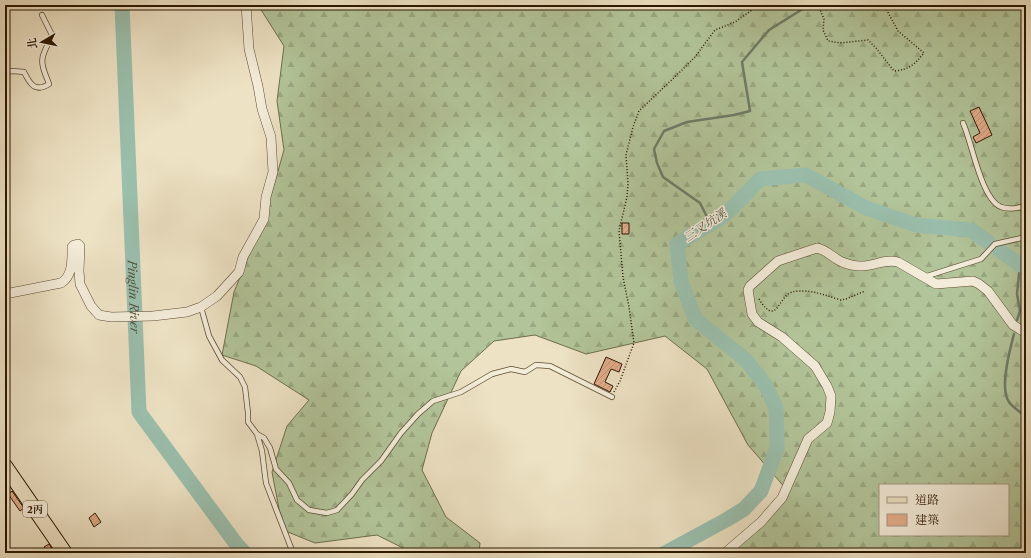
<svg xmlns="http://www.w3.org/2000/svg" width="1031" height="558" font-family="'Libre Caslon Text','Noto Serif TC',serif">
<defs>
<pattern id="forest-firs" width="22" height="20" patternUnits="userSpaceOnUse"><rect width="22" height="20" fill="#b2c499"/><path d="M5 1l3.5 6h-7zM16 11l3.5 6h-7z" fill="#99a882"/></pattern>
<pattern id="building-hatch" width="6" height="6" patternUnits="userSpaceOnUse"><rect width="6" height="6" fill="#e2ac8a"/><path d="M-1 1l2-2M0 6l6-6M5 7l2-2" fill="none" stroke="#c29375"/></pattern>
</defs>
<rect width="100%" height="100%" fill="#ede2c4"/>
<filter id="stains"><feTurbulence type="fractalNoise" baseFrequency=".005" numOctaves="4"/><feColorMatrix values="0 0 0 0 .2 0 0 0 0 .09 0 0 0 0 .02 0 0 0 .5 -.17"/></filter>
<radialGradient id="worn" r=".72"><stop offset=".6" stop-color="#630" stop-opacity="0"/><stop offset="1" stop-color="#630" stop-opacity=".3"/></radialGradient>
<path fill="url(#forest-firs)" stroke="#6e6e4c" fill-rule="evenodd" d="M 258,5 L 1026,5 L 1026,553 L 733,553 L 787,490 L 748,445 L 707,369 L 665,336 L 586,354 L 535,335 L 494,341 L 461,371 L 432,433 L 422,470 L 446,517 L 480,543 L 479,553 L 413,553 L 377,535 L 315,543 L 283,530 L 272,472 L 287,426 L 309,400 L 256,366 L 222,355 L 234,292 L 266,213 L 284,150 L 277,101 L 284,46 ZM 880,485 L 1008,485 L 1008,535 L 880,535 Z"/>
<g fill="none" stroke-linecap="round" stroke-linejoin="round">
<path stroke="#6e7c68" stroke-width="2.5" d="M 710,223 L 700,203 L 663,177 L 657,163 L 654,149 L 664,131 L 687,122 L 734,115 L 750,111 L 742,62 L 769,30 L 809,5
M 1017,320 L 1020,311 L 1017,294 L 1020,265 L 1026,263
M 1014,334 C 1010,349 999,389 1009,402 C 1013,408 1021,412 1026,417"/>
<g stroke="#9abfad" stroke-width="15">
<path id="s1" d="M 122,5 L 139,412 L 237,545 L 245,553"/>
<path d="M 999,250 L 1020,265"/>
<path d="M 665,553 L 726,520 L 744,509 L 761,491 L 777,448 L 776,408 L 766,386 L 746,360 L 695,319 L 681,281 L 677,244 L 725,215 L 760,179 L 806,175 L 866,208 L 916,225 L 971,230 L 988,242"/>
</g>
</g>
<path fill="url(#building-hatch)" stroke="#2b1700" d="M 979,107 L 992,135 L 976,143 L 973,137 L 980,133 L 970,111 Z
M 622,223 L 629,223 L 629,234 L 622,234 Z
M 606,357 L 622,364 L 619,372 L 611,369 L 605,382 L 613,386 L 610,392 L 594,384 Z
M 12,491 L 24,508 L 20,511 L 8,494 Z
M 95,513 L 101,522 L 94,527 L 89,518 Z
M 49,544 L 55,553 L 47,553 L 44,547 Z"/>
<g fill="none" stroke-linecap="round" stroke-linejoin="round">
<g stroke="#5c4a31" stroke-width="6">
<path id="lane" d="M 5,72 L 13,71 L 24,72 C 30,84 35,93 49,84 C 46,75 39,63 44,53 C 46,47 50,41 52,35 L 42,15
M 963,123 C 972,142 981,199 1001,207 C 1010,210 1018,208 1026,206
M 924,277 L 981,259 L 995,244 L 1026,237
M 201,307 L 209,336 L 222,360 L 240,377 L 245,387 L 248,413 L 248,422 L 257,434 L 262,451 L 266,483 L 293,553
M 257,434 L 264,438 L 270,448 L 276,469 L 289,483 L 297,500 L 309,510 L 327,513 L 337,510 L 352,494 L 362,480 L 381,461 L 401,433 L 418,414 L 433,401 L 461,392 L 492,374 L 511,369 L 525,372 L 536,365 L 550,366 L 612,397"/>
</g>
<g stroke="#5c4a31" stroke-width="10">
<path id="street" d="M 5,294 L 61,283 C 73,276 72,260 72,247 L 74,245 L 78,244 L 80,246 L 79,271 L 80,284 L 91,306 L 99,315 L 111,317 L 153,316 L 187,312 L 201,307 L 217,296 L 239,272 L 243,257 L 264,219 L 266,197 L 273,172 L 271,137 L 262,109 L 258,86 L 249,49 L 246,5
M 725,553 L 761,522 L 782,498 L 808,439 L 827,423 L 830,412 L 831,396 L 827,386 L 815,366 L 782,337 L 758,322 L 752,314 L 748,290 L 750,286 L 778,261 L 817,248 C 827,250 833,258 842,262 C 847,264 855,266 860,266 C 873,267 885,258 898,262 L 936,284 L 973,281 L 979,284 L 988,291 L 1013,325 L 1026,333"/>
</g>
<g stroke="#2b1700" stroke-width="16">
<path id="primary" d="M 5,466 L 65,553"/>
</g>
<path stroke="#2b1700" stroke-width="1.5" stroke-dasharray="1 2" stroke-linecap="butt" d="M 185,5 L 204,8 L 224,5
M 818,5 L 824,19 L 823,30 L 828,41 L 840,43 L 868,40 L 876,48 L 894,71 C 909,70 915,64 924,53 L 898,31 L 884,5
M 759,299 C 777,328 778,296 792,292 C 795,291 799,291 802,291 C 816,291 827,296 841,300 L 846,299 L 865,291
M 614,392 L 620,381 L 634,343 L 629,307 L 623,277 L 619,231 L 627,197 L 628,184 L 626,155 L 633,127 L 639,111 L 682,70 L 695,57 L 715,30 L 735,22 L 759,5"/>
<use href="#lane" stroke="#f3ecd9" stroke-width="4.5"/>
<use href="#street" stroke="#f3ecd9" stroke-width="9"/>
<use href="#primary" stroke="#ede2c4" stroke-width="14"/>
</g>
<g text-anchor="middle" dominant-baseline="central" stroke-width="3" stroke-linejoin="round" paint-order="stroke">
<rect fill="#f3ecd9" stroke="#675741" stroke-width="1" x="23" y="501" width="24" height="16" rx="3"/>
<g font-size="10" font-weight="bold" fill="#2b1700">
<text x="35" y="509">2丙</text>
</g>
<g font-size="12" font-style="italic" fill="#52523d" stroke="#f3ecd9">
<text transform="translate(705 225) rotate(-34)">三叉坑溪</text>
<text stroke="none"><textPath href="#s1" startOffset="292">Pinglin River</textPath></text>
</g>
</g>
<rect width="1031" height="558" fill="none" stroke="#ede2c4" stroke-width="20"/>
<rect x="6" y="6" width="1019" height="546" fill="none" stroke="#2b1700" stroke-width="2"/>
<rect x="10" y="10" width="1011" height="538" fill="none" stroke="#2b1700"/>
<rect x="879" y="484" width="130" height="52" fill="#f3ecd9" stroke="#a39782"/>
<rect x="887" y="497" width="20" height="6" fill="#ede2c4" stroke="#a39782"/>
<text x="915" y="504" font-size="12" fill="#2b1700">道路</text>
<rect x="887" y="514" width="20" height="12" fill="#e2ac8a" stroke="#a39782"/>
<text x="915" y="524" font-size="12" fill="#2b1700">建築</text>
<g transform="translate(42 42) rotate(261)" stroke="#f3ecd9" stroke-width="3" paint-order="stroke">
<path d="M0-3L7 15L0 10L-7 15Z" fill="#2b1700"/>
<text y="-6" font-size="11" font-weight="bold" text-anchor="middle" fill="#2b1700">北</text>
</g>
<rect width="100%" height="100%" filter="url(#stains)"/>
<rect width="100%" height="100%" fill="url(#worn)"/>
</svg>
